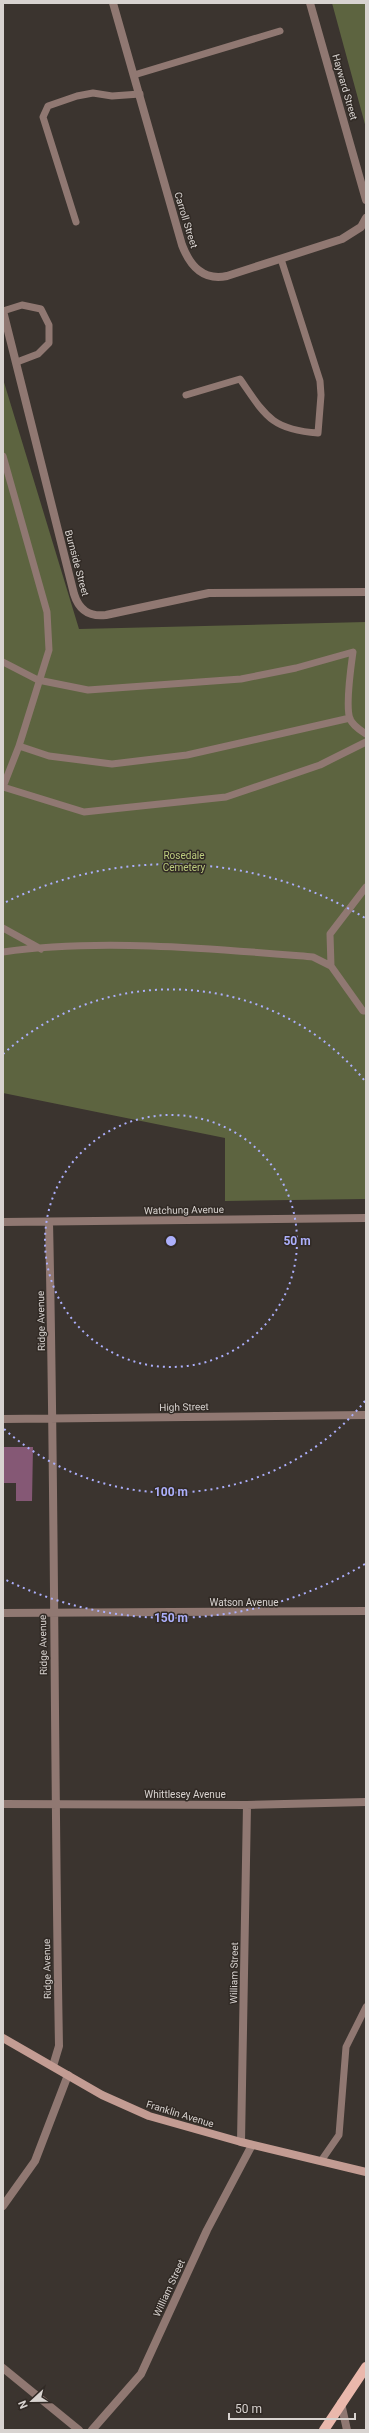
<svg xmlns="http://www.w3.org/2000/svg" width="369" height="2433" font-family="Roboto,sans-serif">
<rect width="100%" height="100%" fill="#3b342f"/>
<path fill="#5d6440" d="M 332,3 L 366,3 L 366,128 Z
M 3,379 L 79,629 L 366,622 L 366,1199 L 225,1201 L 225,1138 L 3,1093 Z"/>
<path fill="#855875" d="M 3,1447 L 33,1447 L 32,1501 L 16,1501 L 16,1483 L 3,1483 Z"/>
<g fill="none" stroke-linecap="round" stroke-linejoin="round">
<path stroke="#907872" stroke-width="7" d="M 134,75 L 280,31
M 76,222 L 43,117 L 48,106 L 77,96 L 93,93 L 112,96 L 140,94
M 3,311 L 22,305 L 41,309 L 49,325 L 49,343 L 38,354 L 17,362
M 186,395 L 240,379 C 265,415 271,430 318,433 L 321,395 L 320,381 L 281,259
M 3,456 L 47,612 L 49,650 L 19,746
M 3,662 L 38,680 L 88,690 L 241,679 L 296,668 L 353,652 C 351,667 345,706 350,719 C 353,726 360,730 366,734
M 350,718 L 187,755 L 112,764 L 49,756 L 19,746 L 3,787 L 84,812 L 226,797 L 320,765 L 366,742
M 3,928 L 41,949
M 3,952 C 99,938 217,949 313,957 L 331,966 L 363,1011 L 366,1011
M 331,966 L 330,934 L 366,887
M 321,2161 L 339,2135 L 346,2047 L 366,2007"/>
<path stroke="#907872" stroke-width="8" d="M 113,3 L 182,245 C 190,266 203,281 227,276 L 342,239 L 361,227 L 366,218
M 310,3 L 366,200
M 3,311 L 74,594 C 79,610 89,617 106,615 L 209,593 L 366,592
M 3,1222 L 366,1218
M 49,1222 C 55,1497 54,1771 59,2046 L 53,2066
M 3,1419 L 366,1415
M 3,1613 L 366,1611
M 3,1804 L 247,1805 L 366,1802
M 241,2142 L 247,1805
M 3,2206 L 35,2161 L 68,2075
M 3,2368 L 79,2430
M 341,2403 L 347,2430
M 92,2430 L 141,2374 L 207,2230 L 252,2145"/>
<path stroke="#c39c93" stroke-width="8" d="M 3,2038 L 102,2095 L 149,2116 L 241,2142 L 366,2172"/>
<path stroke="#eab8ac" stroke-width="10" d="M 324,2430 L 366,2367"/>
</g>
<g fill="none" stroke="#acaffb" stroke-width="2" stroke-dasharray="2 4">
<circle cx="171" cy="1241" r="126"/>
<path d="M365 1401A251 251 0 0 1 3 1428M3 1054A251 251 0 0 1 365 1081"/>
<path d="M365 1564A377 377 0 0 1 6 1580M6 902A377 377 0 0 1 365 918"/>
</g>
<g text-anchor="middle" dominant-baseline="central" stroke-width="3" stroke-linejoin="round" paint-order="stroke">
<g font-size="10" fill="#d8d3d0" stroke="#312a25">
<text transform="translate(345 87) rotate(74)">Hayward Street</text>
<text transform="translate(186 220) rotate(73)">Carroll Street</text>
<text transform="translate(77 563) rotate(75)">Burnside Street</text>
<text transform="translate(184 1210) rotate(-1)">Watchung Avenue</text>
<text transform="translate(41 1321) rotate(-91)">Ridge Avenue</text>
<text transform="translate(184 1407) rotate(-1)">High Street</text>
<text x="244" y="1602">Watson Avenue</text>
<text transform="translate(43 1645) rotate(-91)">Ridge Avenue</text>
<text x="185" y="1794">Whittlesey Avenue</text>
<text transform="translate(47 1969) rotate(-91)">Ridge Avenue</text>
<text transform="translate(234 1973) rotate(-89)">William Street</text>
<text transform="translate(180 2114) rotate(17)">Franklin Avenue</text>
<text transform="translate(169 2288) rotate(-65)">William Street</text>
</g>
<g font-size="10" fill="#bccb7e" stroke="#312a25">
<text x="184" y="855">Rosedale<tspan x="184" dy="12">Cemetery</tspan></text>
</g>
</g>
<circle cx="171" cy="1241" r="6" fill="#acaffb" stroke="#312a25" stroke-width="2"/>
<g font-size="12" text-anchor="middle" font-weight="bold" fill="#acaffb" stroke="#312a25" stroke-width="3" stroke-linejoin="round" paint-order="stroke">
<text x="297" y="1245">50 m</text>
<text x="171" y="1496">100 m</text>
<text x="171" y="1622">150 m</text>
</g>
<rect width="369" height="2433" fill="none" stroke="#d8d3d0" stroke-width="8"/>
<g transform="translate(32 2401) rotate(248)" stroke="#312a25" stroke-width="3" paint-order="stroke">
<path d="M0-3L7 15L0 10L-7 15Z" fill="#d8d3d0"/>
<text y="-6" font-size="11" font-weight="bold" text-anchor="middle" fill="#d8d3d0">N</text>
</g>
<path d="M229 2413v6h126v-6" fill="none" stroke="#d8d3d0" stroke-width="2"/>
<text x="235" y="2413" font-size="12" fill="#d8d3d0" stroke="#312a25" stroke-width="3" paint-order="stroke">50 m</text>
</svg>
